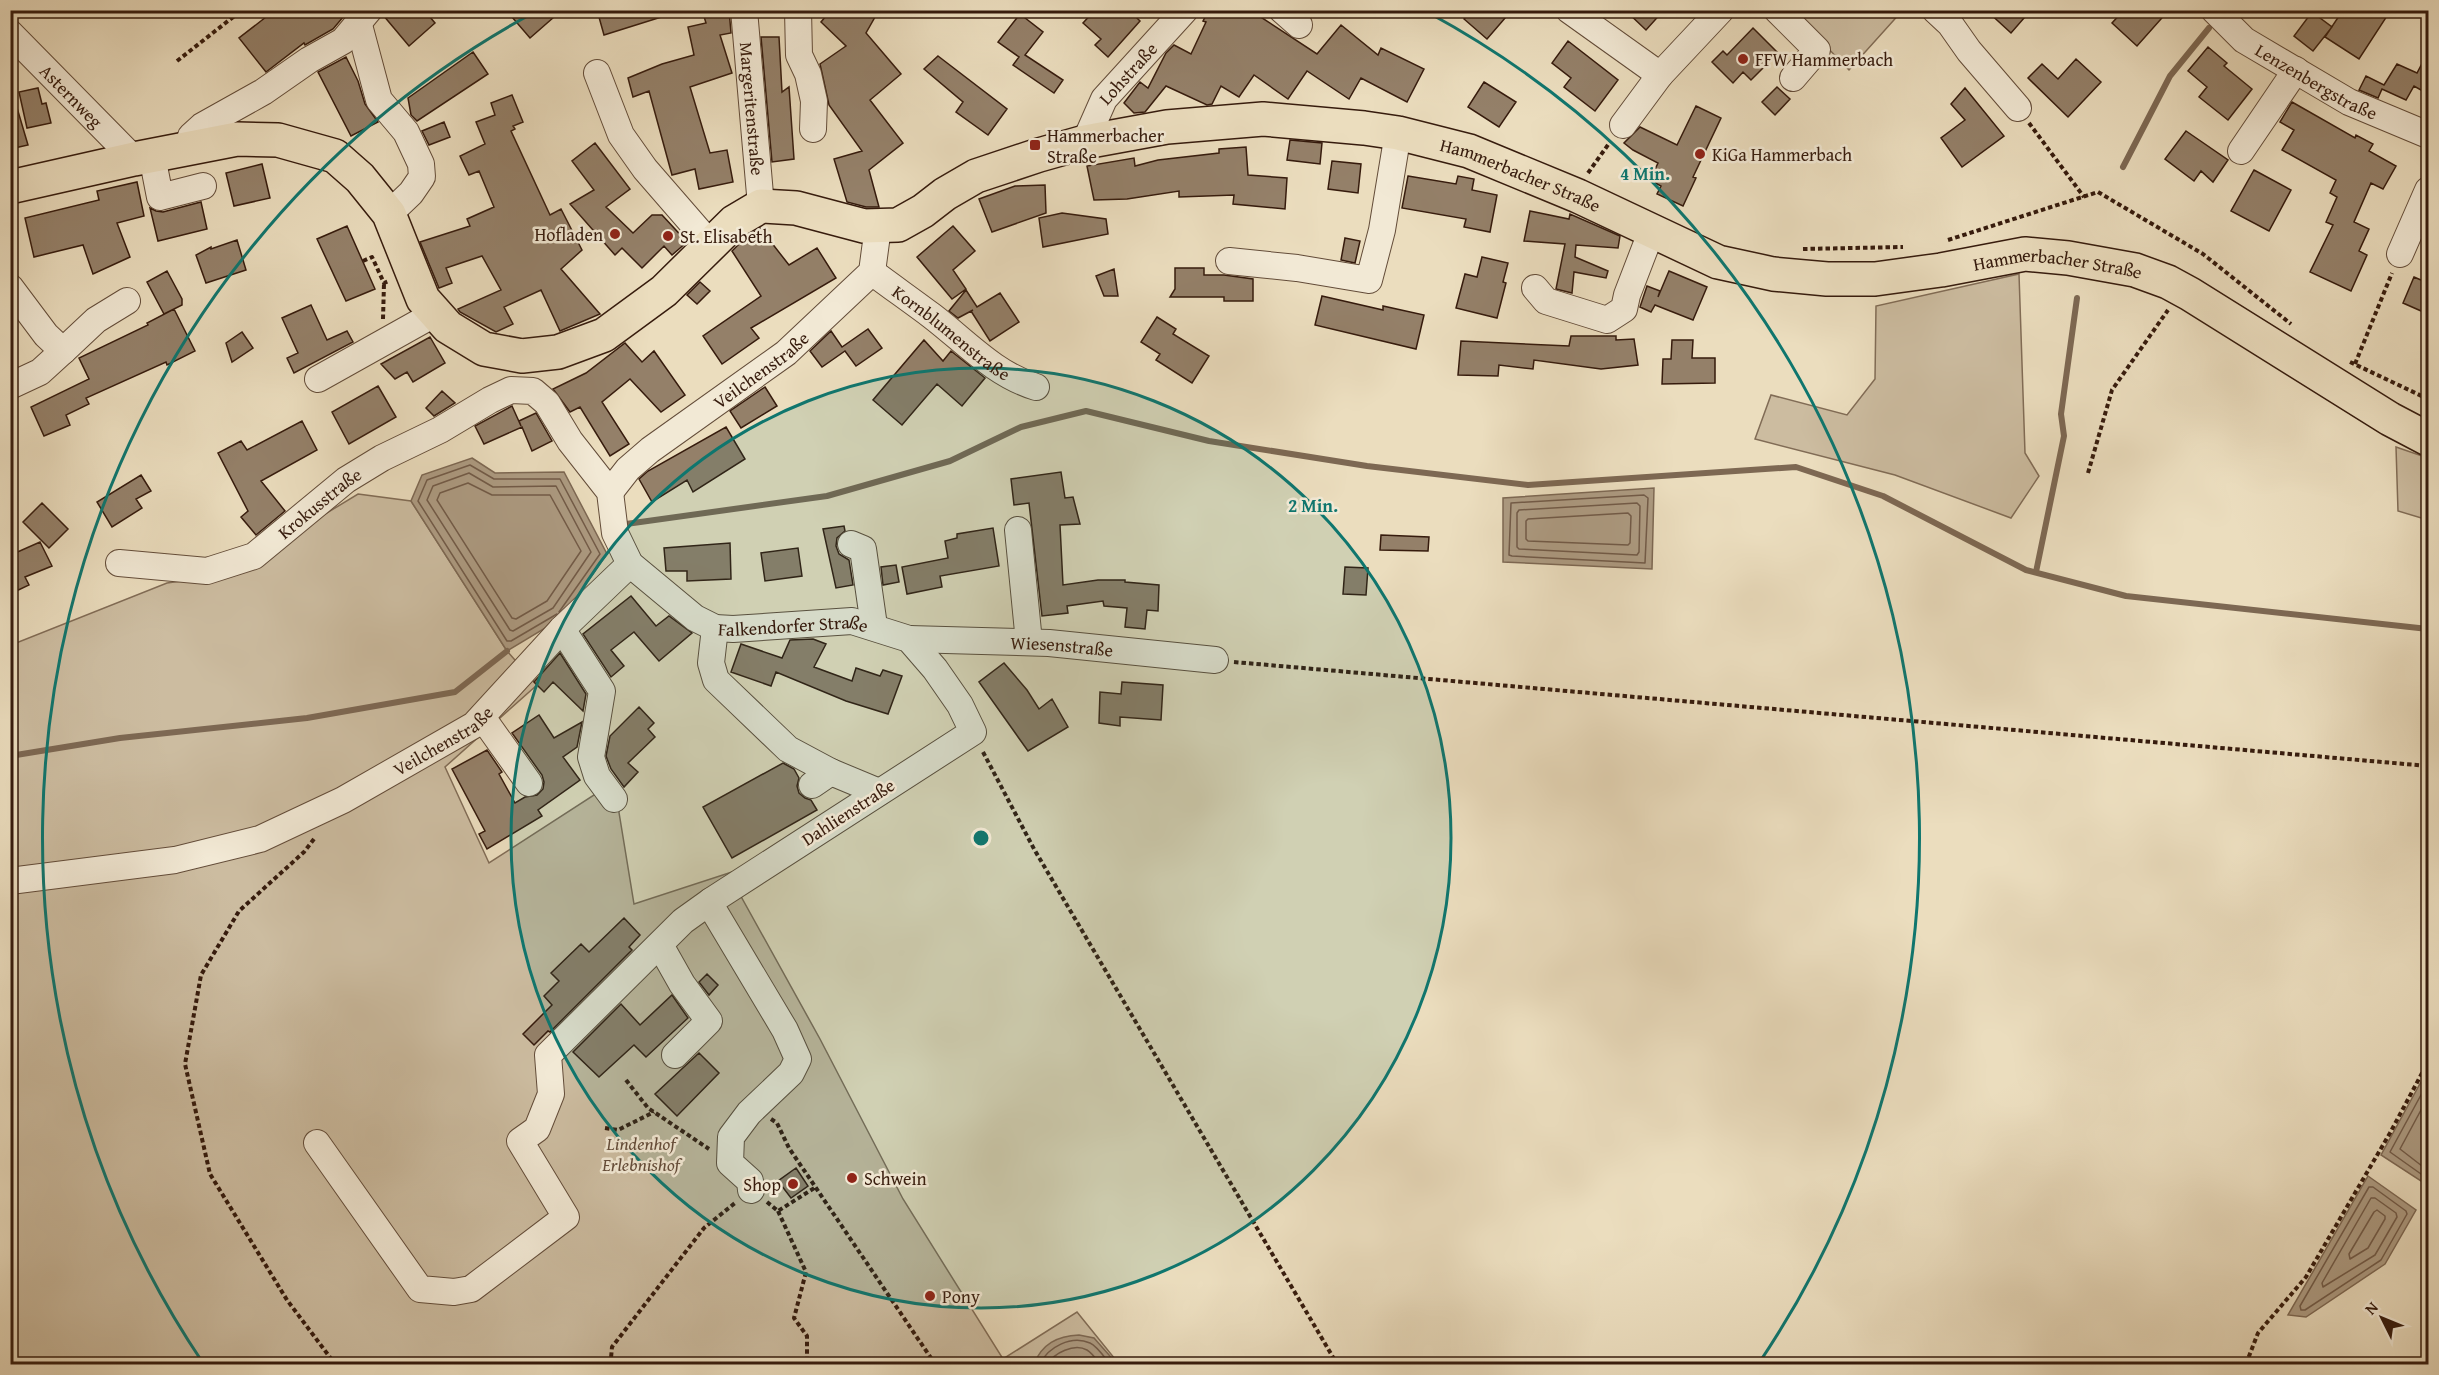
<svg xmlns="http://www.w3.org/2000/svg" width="2439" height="1375" font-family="'Gentium Book Plus',serif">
<rect width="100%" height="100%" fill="#ebddbe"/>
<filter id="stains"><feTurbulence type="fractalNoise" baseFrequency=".00333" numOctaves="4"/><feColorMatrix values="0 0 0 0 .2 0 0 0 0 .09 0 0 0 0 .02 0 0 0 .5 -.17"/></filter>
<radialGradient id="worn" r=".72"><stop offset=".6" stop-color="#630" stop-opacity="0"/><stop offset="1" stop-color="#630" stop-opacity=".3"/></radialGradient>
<path fill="#ccbca0" stroke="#816c56" stroke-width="1.5" d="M 1792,11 L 1902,11 L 1849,70 Z
M 2019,274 L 2025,453 L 2039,476 L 2011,518 L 1895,475 L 1755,439 L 1771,395 L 1847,415 L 1875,379 L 1876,306 Z
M 2396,447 L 2428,458 L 2428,520 L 2398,511 Z
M 358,494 L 411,501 L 507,651 L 537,685 L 445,767 L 489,863 L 614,782 L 634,904 L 735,871 L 738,891 L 820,1039 L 903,1199 L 1003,1359 L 1077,1312 L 1119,1364 L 11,1364 L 11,645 L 167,583 L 225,575 Z"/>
<path fill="#ad9b82" stroke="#7d6853" stroke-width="1.5" d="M 472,458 L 495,473 L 564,472 L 607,554 L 562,618 L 507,651 L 411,501 L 422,475 Z
M 1654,488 L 1652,569 L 1503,562 L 1503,498 Z
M 2428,1069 L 2428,1176 L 2424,1183 L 2381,1155 Z
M 2368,1176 L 2416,1210 L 2385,1264 L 2306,1317 L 2288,1315 Z
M 1079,1335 L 1094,1338 L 1117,1364 L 1034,1364 C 1042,1344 1057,1336 1079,1335 Z"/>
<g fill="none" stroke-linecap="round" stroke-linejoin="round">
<path stroke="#725b48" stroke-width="1.5" d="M 469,473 L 493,487 L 556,486 L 591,552 L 553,608 L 513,631 L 510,630 L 427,500 L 433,486 Z
M 468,483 L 492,495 L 550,495 L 581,551 L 547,601 L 516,619 L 512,618 L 437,500 L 440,493 Z
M 1644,495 L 1648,498 L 1645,563 L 1512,556 L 1509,555 L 1511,503 Z
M 1637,503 L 1640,506 L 1639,552 L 1637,555 L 1519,549 L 1517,547 L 1517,513 L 1519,510 Z
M 1628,513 L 1631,516 L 1630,543 L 1628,545 L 1528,541 L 1526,539 L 1526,521 L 1528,519 Z
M 557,614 L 511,641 L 507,641 L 418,501 L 427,480 L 470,465 L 494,479 L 560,479 L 600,554 L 559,612
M 2428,1082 L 2390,1152 L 2421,1174 L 2428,1173
M 2428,1097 L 2400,1149 L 2422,1166 L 2428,1166
M 2369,1187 L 2373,1187 L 2406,1211 L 2407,1214 L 2381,1260 L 2305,1310 L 2301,1310 L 2300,1306 Z
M 2371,1198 L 2375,1198 L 2396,1213 L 2397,1217 L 2375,1255 L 2323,1287 L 2322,1283 Z
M 2377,1210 L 2385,1216 L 2385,1219 L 2368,1248 L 2350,1259 L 2349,1254 L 2374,1212 Z
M 1040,1364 C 1048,1347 1071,1335 1090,1343 C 1097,1346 1105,1358 1110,1364
M 1048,1364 C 1054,1353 1074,1343 1087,1350 C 1092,1353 1097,1360 1100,1364"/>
<path stroke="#7d6853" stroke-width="6" d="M 2123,167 L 2170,76 L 2209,28
M 626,524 L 827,496 L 950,461 L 1021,427 L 1086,411 L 1209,441 L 1367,466 L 1528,485 L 1796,467 L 1883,496 L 2026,570 L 2126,596 L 2428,629
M 2036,572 L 2064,436 L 2061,414 L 2077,298
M 10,756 L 120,738 L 307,718 L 455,692 L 507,651"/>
</g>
<path fill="#948069" stroke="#361b0d" stroke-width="1.5" d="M 275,10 L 349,10 L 333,29 L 305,45 L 304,43 L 266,72 L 239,38 Z
M 384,10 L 424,10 L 435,23 L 409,46 L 383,15 Z
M 506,10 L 562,10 L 530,38 Z
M 597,10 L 670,10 L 671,14 L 604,35 Z
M 702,10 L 729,10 L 731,33 L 720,35 L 732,73 L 690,87 L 710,153 L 727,150 L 733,182 L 699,189 L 695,169 L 672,175 L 649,91 L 633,97 L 628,78 L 662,64 L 694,55 L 688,27 L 706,23 Z
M 831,10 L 879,10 L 866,33 L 901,74 L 870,100 L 903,143 L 869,170 L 879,207 L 866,207 L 847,202 L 834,159 L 862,151 L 829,105 L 820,64 L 846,46 L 821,22 Z
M 1095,10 L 1129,10 L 1140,21 L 1108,57 L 1095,45 L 1101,39 L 1083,23 Z
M 1209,10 L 1250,10 L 1317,54 L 1341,25 L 1378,55 L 1381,48 L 1424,69 L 1407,102 L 1361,78 L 1349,99 L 1307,71 L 1288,99 L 1254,75 L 1239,97 L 1221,86 L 1212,104 L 1207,105 L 1166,86 L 1145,112 L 1134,113 L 1124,103 L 1140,82 L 1148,88 L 1166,53 L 1174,45 L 1191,54 L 1206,22 L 1203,21 Z
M 1471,10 L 1512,10 L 1487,39 L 1464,19 Z
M 1625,10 L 1664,10 L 1646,30 Z
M 1986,10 L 2031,10 L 2011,33 Z
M 2124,10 L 2169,10 L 2137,46 L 2112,23 Z
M 2343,10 L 2379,10 L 2387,16 L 2359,59 L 2325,37 Z
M 2312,12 L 2332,27 L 2313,51 L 2294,36 Z
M 1020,14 L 1043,32 L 1025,55 L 1063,80 L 1054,93 L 1013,65 L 1019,57 L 998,42 Z
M 1753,28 L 1778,53 L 1751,80 L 1743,72 L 1733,83 L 1712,62 L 1723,51 L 1727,55 Z
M 761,37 L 779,37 L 782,92 L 789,87 L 794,159 L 772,162 Z
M 1568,41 L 1618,80 L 1595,111 L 1564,87 L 1571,78 L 1552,63 Z
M 2208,47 L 2227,63 L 2224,66 L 2252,89 L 2228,120 L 2199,97 L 2207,87 L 2188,71 Z
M 473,52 L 488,74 L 417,121 L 411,115 L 408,98 Z
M 2428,52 L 2428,94 L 2414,86 L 2406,100 L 2382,89 L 2378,98 L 2359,90 L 2366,76 L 2384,85 L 2397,64 L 2417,73 Z
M 938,56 L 1007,109 L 988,135 L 956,112 L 963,102 L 924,69 Z
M 346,57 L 358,81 L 365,104 L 378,122 L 351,136 L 318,72 Z
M 2076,59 L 2101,82 L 2068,117 L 2028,78 L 2042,64 L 2058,79 Z
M 1484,82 L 1516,102 L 1499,127 L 1468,107 Z
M 1777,87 L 1790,99 L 1775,115 L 1762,102 Z
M 38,88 L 42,104 L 46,103 L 51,123 L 27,128 L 19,92 Z
M 1965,88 L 2004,136 L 1962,167 L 1941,138 L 1965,120 L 1951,104 Z
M 512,95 L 523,122 L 513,126 L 515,129 L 511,131 L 550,215 L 561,209 L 582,250 L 561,269 L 600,314 L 560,331 L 541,290 L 504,307 L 513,324 L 496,332 L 460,312 L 458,309 L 501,290 L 482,256 L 446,268 L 452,283 L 439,288 L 420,242 L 470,226 L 467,219 L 494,207 L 479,171 L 469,175 L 460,156 L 485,144 L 476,122 L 495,115 L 491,103 Z
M 10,101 L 15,101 L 28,145 L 10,149 Z
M 2292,102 L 2355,138 L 2356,135 L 2373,144 L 2369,151 L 2396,166 L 2383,189 L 2371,183 L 2354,222 L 2369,229 L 2359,251 L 2367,255 L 2351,291 L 2310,272 L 2333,225 L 2326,222 L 2337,197 L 2330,193 L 2336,180 L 2282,150 L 2294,130 L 2280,122 Z
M 1696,106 L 1721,118 L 1693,177 L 1696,178 L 1683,206 L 1657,194 L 1661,186 L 1650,180 L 1658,163 L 1633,150 L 1624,143 L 1640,127 L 1677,145 Z
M 444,122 L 450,137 L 429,145 L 422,131 Z
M 2186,131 L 2228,160 L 2213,182 L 2201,171 L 2194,181 L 2165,159 Z
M 1290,140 L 1322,143 L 1320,164 L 1287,160 Z
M 595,143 L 630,189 L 606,207 L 633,233 L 652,215 L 662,215 L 687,242 L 672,255 L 664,246 L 642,268 L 622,248 L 615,255 L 570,204 L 594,190 L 572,161 Z
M 1246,147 L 1248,175 L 1287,178 L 1285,209 L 1233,204 L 1234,195 L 1179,197 L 1179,191 L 1127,199 L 1094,200 L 1087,166 L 1134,158 L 1135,166 L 1158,160 L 1219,153 L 1219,149 Z
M 1332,161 L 1361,164 L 1358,193 L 1328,189 Z
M 262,164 L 270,198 L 234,206 L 226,173 Z
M 2254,170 L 2291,190 L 2269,231 L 2231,211 Z
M 1408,176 L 1456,184 L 1458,176 L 1474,179 L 1472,190 L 1497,195 L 1490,232 L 1464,227 L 1466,219 L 1402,208 Z
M 137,182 L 144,216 L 117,223 L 130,257 L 93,274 L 83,245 L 34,257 L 25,218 L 99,200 L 97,191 Z
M 1045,185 L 1046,213 L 992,232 L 979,199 L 1015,186 Z
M 201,202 L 207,229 L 158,241 L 150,208 L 156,211 L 163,212 Z
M 1530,211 L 1569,219 L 1570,214 L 1620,236 L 1618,248 L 1576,245 L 1575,257 L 1608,271 L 1606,278 L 1574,272 L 1572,293 L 1556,289 L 1565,244 L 1524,241 Z
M 1062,213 L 1106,219 L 1108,234 L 1043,247 L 1039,218 Z
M 347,226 L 375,289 L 346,301 L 317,239 Z
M 953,226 L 975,251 L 953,270 L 966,289 L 952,299 L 917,257 Z
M 760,228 L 789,265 L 817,248 L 836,278 L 751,328 L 759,338 L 722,364 L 703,336 L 761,296 L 732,251 L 745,238 Z
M 1345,238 L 1360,241 L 1355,263 L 1341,260 Z
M 237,240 L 246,270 L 206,283 L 196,255 L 211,247 L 211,249 Z
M 1482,257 L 1508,263 L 1503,282 L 1506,283 L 1497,318 L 1456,308 L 1465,274 L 1477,277 Z
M 1175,268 L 1204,268 L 1204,275 L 1224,275 L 1253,279 L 1253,301 L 1224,301 L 1224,297 L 1170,297 L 1175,289 Z
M 1114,269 L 1118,296 L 1104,296 L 1096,276 Z
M 167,271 L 182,299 L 182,305 L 164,314 L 147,282 Z
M 1669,271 L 1707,287 L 1693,320 L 1655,305 L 1651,312 L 1640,307 L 1647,286 L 1660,291 L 1658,297 Z
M 2414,277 L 2428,283 L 2428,314 L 2403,303 Z
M 700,282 L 710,291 L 697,304 L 687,295 Z
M 966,290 L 977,307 L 1000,293 L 1019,322 L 990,341 L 971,311 L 973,310 L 958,318 L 949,311 Z
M 1322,296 L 1383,310 L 1383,306 L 1424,315 L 1416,349 L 1315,325 Z
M 311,305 L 327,340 L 347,331 L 353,342 L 294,373 L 287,358 L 298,353 L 282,318 Z
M 174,309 L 195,351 L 167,365 L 166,362 L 86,398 L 89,404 L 66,415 L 70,425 L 44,436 L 31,407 L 89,379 L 79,358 L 148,325 L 147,323 Z
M 1157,317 L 1176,329 L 1173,334 L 1209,356 L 1192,383 L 1156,360 L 1160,354 L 1141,342 Z
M 868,329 L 882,348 L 856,366 L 845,351 L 822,367 L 810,351 L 831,331 L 842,347 Z
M 242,332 L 253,348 L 232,362 L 226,343 Z
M 1571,336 L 1616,336 L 1616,340 L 1634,339 L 1638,365 L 1601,369 L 1534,360 L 1533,369 L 1499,365 L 1498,376 L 1458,375 L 1461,341 L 1569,346 Z
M 430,337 L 445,363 L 413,382 L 407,372 L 395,379 L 381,364 Z
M 924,340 L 943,361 L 951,351 L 985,378 L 962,406 L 937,384 L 902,425 L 873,400 Z
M 1672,340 L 1693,340 L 1692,358 L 1715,358 L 1715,383 L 1662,384 L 1663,359 L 1671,359 Z
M 625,343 L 642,362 L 654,351 L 685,395 L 661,412 L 630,379 L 602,402 L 629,444 L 610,456 L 580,407 L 570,412 L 553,389 L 586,373 Z
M 378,386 L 396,417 L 349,444 L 332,412 Z
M 765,387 L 777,406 L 741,428 L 730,411 Z
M 442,391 L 455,403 L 434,416 L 426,408 Z
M 512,406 L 521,426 L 519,421 L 536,413 L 552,441 L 532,451 L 522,427 L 484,444 L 475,426 Z
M 302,421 L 317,450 L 261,481 L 285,511 L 256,535 L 241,517 L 248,511 L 218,453 L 241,441 L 247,450 Z
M 726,427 L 745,459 L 693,492 L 687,480 L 652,502 L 639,479 L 648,471 Z
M 1061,472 L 1065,498 L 1073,497 L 1080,524 L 1060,525 L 1063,585 L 1098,580 L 1125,580 L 1125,582 L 1159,585 L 1158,611 L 1147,610 L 1145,629 L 1125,627 L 1127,608 L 1104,606 L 1103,601 L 1067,606 L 1068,613 L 1042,616 L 1029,503 L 1014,505 L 1011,479 Z
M 141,475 L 151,491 L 136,499 L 142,508 L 112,527 L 97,502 Z
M 42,503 L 68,529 L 49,548 L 23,522 Z
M 844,526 L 845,531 L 837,538 L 836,546 L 839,554 L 849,560 L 853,585 L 836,588 L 823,529 Z
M 993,528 L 999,566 L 940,576 L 942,587 L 907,594 L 902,567 L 948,558 L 945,541 L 957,538 L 957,534 Z
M 1381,535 L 1429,537 L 1428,551 L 1380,550 Z
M 40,542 L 52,566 L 25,577 L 29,585 L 10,594 L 10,549 L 13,554 Z
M 730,543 L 731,579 L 687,581 L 687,571 L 666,571 L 664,548 Z
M 798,548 L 802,576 L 765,581 L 761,553 Z
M 896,565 L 899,582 L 883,585 L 881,567 Z
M 1345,567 L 1368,568 L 1366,595 L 1343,594 Z
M 631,596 L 656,626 L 669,616 L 692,633 L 659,661 L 634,632 L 611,650 L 624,666 L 611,677 L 583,634 Z
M 813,639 L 826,644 L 814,667 L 852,681 L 856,668 L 880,676 L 883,670 L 902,676 L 888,714 L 846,701 L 776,672 L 771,686 L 731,672 L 741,644 L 782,658 L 790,640 Z
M 560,653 L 586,694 L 583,711 L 553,682 L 544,692 L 534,682 Z
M 1004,663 L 1027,690 L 1039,709 L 1052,699 L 1068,727 L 1028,751 L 979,682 Z
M 1122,682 L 1163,685 L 1161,720 L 1120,717 L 1120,726 L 1099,723 L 1100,692 L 1121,694 Z
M 639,707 L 654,723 L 648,729 L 655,737 L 628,763 L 638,772 L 624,787 L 611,769 L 606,756 L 610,736 Z
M 539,715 L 554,738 L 582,722 L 577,747 L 563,757 L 580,780 L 538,810 L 542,816 L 487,849 L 479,834 L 485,831 L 452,769 L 487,750 L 502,772 L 499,774 L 515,803 L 525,797 L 537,795 L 543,789 L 544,782 L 542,775 L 512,733 Z
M 783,763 L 794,769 L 799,778 L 797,786 L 799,793 L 805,798 L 811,800 L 817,810 L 732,858 L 703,807 Z
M 624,918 L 640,935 L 629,947 L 632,950 L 550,1032 L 548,1031 L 534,1045 L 523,1034 L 552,1005 L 544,996 L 559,981 L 551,973 L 581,944 L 589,952 Z
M 707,974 L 718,985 L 709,995 L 699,982 Z
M 672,995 L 688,1018 L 646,1057 L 634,1045 L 599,1077 L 573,1052 L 621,1004 L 640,1025 Z
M 699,1053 L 719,1073 L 677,1116 L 655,1094 Z
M 796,1168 L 808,1186 L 791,1198 L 778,1181 Z"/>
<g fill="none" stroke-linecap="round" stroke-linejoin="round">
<g stroke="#634c39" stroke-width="28">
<g id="minor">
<path id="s1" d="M 744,10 L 761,206"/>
<path d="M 798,10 L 799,55 L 808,74 L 814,101 L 813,129"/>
<path d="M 1282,10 L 1299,25"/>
<path d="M 1569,10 L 1660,75 L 1721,10"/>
<path d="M 1777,10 L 1817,50 L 1793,78"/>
<path d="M 1935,10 L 1950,24 L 1969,51 L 2018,108"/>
<path id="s2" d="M 2214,10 L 2244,40 L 2349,102 L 2428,135"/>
<path d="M 359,25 L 379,100 L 406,132 L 421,164 L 422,177 L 411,193 L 389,214"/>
<path id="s3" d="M 10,33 L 134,159"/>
<path d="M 597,73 L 621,135 L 645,169 L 711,245"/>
<path d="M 1623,125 L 1660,75"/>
<path id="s4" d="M 1085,142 L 1104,99 L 1185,10"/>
<path d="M 188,149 L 191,136 L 202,126 L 263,92 L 309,60 L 343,41 L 369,10"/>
<path d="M 2241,151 L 2296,70"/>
<path d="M 152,156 L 160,197 L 203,186"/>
<path d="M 2400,254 L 2428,190"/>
<path d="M 1229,261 L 1297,268 L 1369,280 L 1382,230 L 1398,133"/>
<path id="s5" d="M 872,272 C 892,287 912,301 932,316 C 966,342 994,374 1036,387"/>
<path d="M 10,287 L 46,335 L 63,351 L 40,372 L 10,386"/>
<path d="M 1535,288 L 1546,301 L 1607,320 L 1624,309 L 1627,295 L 1652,230"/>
<path d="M 63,351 L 96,320 L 127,301"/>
<path d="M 318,379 L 436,313"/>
<path id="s6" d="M 610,492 L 628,469 L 650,450 L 786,353 L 872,272 L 878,227"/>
<path d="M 1018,530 L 1029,642"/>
<path d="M 851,544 L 863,549 L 874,626"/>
<path id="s7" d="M 119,563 L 207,571 L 254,556 L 346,480 L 382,458 L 440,430 L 490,400 L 511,390 L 533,391 L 547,403 L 570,441 L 610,492 L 615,533 L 630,564 L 695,618 L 715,628 L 733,629 L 852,621 L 909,639 L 935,669 L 960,705 L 973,732 L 711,901 L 711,906 L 785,1030 L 798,1059 L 791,1073 L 749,1113 L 731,1137 L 730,1163 L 750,1181 L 751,1190"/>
<path d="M 715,628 L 711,663 L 716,680 L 788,749 L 831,772 L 812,785"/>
<path d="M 562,629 L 602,691 L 591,757 L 597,776 L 614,799"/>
<path id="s8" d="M 909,639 L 1049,643 L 1215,660"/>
<path d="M 482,717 L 529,783"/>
<path d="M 831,772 L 879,792"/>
<path id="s9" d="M 10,881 L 175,860 L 260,839 L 343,800 L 474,725 L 562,629 L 630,564"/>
<path d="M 660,945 L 682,984 L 709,1021 L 675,1055"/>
<path d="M 317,1143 L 420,1289 L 454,1292 L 471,1289 L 566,1217 L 520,1141 L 537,1129 L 551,1094 L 548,1055 L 683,921 L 711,901"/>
</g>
</g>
<g stroke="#361b0d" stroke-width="36">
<g id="major">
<path id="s10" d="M 10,187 L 134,159 L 237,139 L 278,140 L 335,156 L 360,178 L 389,214 L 423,299 L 448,327 L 484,349 L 522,356 L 558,352 L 604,335 L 664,291 L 734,222 L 761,206 L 796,208 L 864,226 L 898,225 L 923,211 L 945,194 L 976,176 L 1039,155 L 1085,142 L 1167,127 L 1263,119 L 1364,128 L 1398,133 L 1469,151 L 1578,196 L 1718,262 L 1773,274 L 1827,279 L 1875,279 L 1941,270 L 2025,254 L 2068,258 L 2135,270 L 2168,282 L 2190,294 L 2390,419 L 2428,439"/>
</g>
</g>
<path stroke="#361b0d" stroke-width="4" stroke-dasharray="4.5 3" stroke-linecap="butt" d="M 177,61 L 242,10
M 2029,123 L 2084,197
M 1588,173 L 1610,142
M 1948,240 L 2098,192 L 2203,254 L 2291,324
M 1803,249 L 1903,247
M 363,261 L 372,257 L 384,283 L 389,281
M 383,319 L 384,283
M 2350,362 L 2428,399
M 2355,364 L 2392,273
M 2088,473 L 2112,390 L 2168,310
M 1234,662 L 2428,766
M 983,752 L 1034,849 L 1337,1364
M 314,839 L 304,852 L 239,911 L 201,975 L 185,1064 L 210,1174 L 287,1300 L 335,1364
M 626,1080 L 648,1108 L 709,1149
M 771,1119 L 777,1123 L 789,1148 L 935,1364
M 605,1128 L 618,1130 L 654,1112
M 767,1202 L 778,1211 L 816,1187
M 778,1211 L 806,1272 L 794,1318 L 807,1336 L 807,1364
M 613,1364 L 611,1358 L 612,1347 L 704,1228 L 735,1203
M 2246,1364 L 2258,1333 L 2306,1277 L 2390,1133 L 2428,1062"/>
<use href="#minor" stroke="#f2e9d5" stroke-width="26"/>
<use href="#major" stroke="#ebddbe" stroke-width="33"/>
</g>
<circle cx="981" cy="838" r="470" fill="#0f766e" fill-opacity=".12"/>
<g fill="none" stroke="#0f766e" stroke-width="3">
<circle cx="981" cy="838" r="470"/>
<path d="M203 1363A939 939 0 0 1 533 13M1429 13A939 939 0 0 1 1759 1363"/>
</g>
<g fill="#8f2418" stroke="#f2e9d5" stroke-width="2">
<circle cx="1743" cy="59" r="6"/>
<rect x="1029" y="139" width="12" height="12" rx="3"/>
<circle cx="1700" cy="154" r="6"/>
<circle cx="615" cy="234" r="6"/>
<circle cx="668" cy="236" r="6"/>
<circle cx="852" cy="1178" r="6"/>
<circle cx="793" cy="1184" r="6"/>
<circle cx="930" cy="1296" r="6"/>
</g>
<g text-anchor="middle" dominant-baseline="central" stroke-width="5" stroke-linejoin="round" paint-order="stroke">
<g font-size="18" fill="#361b0d" stroke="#f2e9d5" text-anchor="start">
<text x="1755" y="59">FFW Hammerbach</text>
<text x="1047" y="135">Hammerbacher<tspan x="1047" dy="21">Straße</tspan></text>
<text x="1712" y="154">KiGa Hammerbach</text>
<text x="603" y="234" text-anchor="end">Hofladen</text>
<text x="680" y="236">St. Elisabeth</text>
<text x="864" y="1178">Schwein</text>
<text x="781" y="1184" text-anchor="end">Shop</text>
<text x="942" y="1296">Pony</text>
</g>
<g font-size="18" fill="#361b0d" stroke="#f2e9d5">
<text stroke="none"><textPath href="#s4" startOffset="82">Lohstraße</textPath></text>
<text stroke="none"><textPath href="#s2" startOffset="126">Lenzenbergstraße</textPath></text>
<text stroke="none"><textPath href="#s3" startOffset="88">Asternweg</textPath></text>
<text stroke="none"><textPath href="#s1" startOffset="99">Margeritenstraße</textPath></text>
<text stroke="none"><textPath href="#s10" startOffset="1702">Hammerbacher Straße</textPath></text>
<text stroke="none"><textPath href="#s10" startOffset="2262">Hammerbacher Straße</textPath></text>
<text stroke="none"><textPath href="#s5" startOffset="100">Kornblumenstraße</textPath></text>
<text stroke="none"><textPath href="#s6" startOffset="195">Veilchenstraße</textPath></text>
<text stroke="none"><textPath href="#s7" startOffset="222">Krokusstraße</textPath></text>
<text stroke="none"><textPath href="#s7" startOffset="856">Falkendorfer Straße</textPath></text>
<text stroke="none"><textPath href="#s8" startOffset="153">Wiesenstraße</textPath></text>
<text stroke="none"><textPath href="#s9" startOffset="462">Veilchenstraße</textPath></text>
<text transform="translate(848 812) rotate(-33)">Dahlienstraße</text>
</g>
<g font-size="18" font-style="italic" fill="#634b39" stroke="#f2e9d5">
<text x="641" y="1143">Lindenhof<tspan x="641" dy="21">Erlebnishof</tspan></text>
</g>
</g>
<circle cx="981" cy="838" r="9" fill="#0f766e" stroke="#f2e9d5" stroke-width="3"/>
<g font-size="18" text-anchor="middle" font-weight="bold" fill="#0f766e" stroke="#f2e9d5" stroke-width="5" stroke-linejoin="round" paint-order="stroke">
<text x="1645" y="180">4 Min.</text>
<text x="1313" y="512">2 Min.</text>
</g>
<rect width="2439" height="1375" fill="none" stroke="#ebddbe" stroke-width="36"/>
<rect x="12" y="12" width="2415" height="1351" fill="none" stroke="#361b0d" stroke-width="3"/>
<rect x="18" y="18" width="2403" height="1339" fill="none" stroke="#361b0d" stroke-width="1.5"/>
<g transform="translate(2382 1318) rotate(313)" stroke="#f2e9d5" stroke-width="4.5" paint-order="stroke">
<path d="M0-4.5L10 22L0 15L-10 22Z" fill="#361b0d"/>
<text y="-9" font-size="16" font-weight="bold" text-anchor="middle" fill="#361b0d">N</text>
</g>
<rect width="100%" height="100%" filter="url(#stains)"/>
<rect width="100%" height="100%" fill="url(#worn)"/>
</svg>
